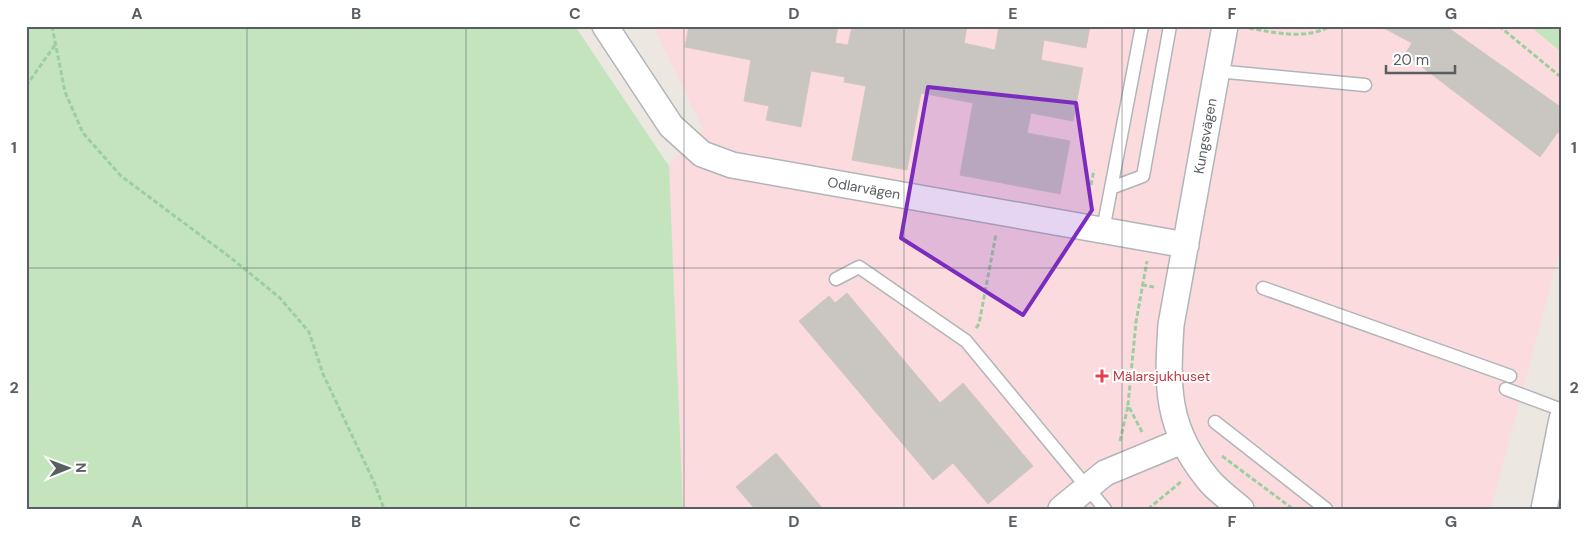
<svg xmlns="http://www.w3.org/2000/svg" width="1588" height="535" font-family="'DM Sans',sans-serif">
<rect width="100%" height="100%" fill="#ece8e1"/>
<path fill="#fbdbde" d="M 653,26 L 1530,26 L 1562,53 L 1562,243 L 1491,509 L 683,509 L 669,166 L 703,129 Z"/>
<path fill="#c3e4bd" d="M 26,26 L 575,26 L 669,166 L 683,509 L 26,509 Z
M 1530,26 L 1562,26 L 1562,53 Z"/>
<path fill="#c9c5c0" stroke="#d1c8bf" d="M 689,26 L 838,26 L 835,43 L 848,45 L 852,26 L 967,26 L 964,43 L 995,50 L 999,26 L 1090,26 L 1086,48 L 1044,40 L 1041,60 L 1083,68 L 1073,121 L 1031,113 L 1027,133 L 1070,141 L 1060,194 L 960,175 L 973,103 L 921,93 L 907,170 L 852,160 L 866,86 L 844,82 L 845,77 L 811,71 L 801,127 L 766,120 L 769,106 L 744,101 L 751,60 L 685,47 Z
M 1380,26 L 1452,26 L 1450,29 L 1562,108 L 1562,134 L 1558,132 L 1540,157 L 1405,54 L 1412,43 Z
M 847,293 L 940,403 L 963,383 L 1033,466 L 988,504 L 953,463 L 933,480 L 799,321 L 829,296 L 835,303 Z
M 776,453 L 823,509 L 755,509 L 736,487 Z"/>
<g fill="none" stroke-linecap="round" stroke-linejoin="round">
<g stroke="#b1b5b8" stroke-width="15">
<path id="service" d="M 1216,71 L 1365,85
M 1111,188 L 1143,176 L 1170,26
M 1103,230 L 1142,26
M 836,279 L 859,267 L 966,341 L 1105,509
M 1263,288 L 1510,376
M 1506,389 L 1562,410
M 1215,422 L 1326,509"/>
</g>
<g stroke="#b1b5b8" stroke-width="28">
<path id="minor" d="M 605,26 L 671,126 L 702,154 L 732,165 L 1186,245
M 1225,26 L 1171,325 C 1167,387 1166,427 1207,478 C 1216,490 1230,499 1241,509
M 1061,509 L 1105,473 L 1182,441
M 1544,509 L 1562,419"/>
</g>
<path stroke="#9ccfa0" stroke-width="3" stroke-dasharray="5 2.5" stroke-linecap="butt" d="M 52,26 L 65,92 L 83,133 L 121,176 L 231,258 L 280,298 L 309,332 L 323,374 L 374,482 L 384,509
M 1499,26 L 1562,78
M 1249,28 C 1276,33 1305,40 1331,26
M 26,86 L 55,45
M 1091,185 L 1094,170
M 1142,285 L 1154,287
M 976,328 L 979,324 L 996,234
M 1142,432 L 1128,405 L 1136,322 L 1147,261
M 1120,441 L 1128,406
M 1222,456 L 1293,509
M 1148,509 L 1182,481"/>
<use href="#service" stroke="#fff" stroke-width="12"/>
<use href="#minor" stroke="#fff" stroke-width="25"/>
</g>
<path fill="#7b2cbf" fill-opacity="0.2" stroke="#7b2cbf" stroke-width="4" stroke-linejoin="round" d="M 928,87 L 1076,103 L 1092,210 L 1023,315 L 901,238 Z"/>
<path fill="none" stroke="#595e62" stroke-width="1" stroke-opacity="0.55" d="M 247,26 L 247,509M 466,26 L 466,509M 684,26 L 684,509M 904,26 L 904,509M 1122,26 L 1122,509M 1342,26 L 1342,509M 26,268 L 1562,268"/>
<path fill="#e0444e" stroke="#fff" stroke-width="2" d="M1099.5 368.5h5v5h5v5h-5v5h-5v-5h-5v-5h5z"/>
<g text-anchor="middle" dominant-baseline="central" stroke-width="4" stroke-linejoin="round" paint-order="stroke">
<g font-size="14" fill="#595e62" stroke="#fff">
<text transform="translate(1205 136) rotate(-80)">Kungsvägen</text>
<text transform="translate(864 188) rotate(10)">Odlarvägen</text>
</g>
<g font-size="14" fill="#be3a42" stroke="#fff" text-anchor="start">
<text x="1113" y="376">Mälarsjukhuset</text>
</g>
</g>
<rect width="1588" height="535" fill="none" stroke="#ffffff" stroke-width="55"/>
<g transform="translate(68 468) rotate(89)" stroke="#ffffff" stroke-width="4" paint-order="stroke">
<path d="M0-4L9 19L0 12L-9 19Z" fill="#595e62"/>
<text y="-8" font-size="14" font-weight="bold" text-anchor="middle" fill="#595e62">N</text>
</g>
<path d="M1386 65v8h69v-8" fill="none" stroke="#595e62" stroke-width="2.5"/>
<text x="1393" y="65" font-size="15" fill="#595e62" stroke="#ffffff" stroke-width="4" paint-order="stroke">20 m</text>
<rect x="28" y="28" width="1532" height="480" fill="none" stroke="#595e62" stroke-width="2"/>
<g font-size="16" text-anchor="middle" font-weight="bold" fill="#595e62">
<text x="137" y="19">A</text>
<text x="356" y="19">B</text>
<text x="575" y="19">C</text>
<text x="794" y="19">D</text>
<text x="1013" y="19">E</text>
<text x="1232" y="19">F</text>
<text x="1451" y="19">G</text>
<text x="14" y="153">1</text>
<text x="1574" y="153">1</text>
<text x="14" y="393">2</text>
<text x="1574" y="393">2</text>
<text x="137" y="527">A</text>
<text x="356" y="527">B</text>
<text x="575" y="527">C</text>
<text x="794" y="527">D</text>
<text x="1013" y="527">E</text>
<text x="1232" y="527">F</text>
<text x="1451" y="527">G</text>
</g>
</svg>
